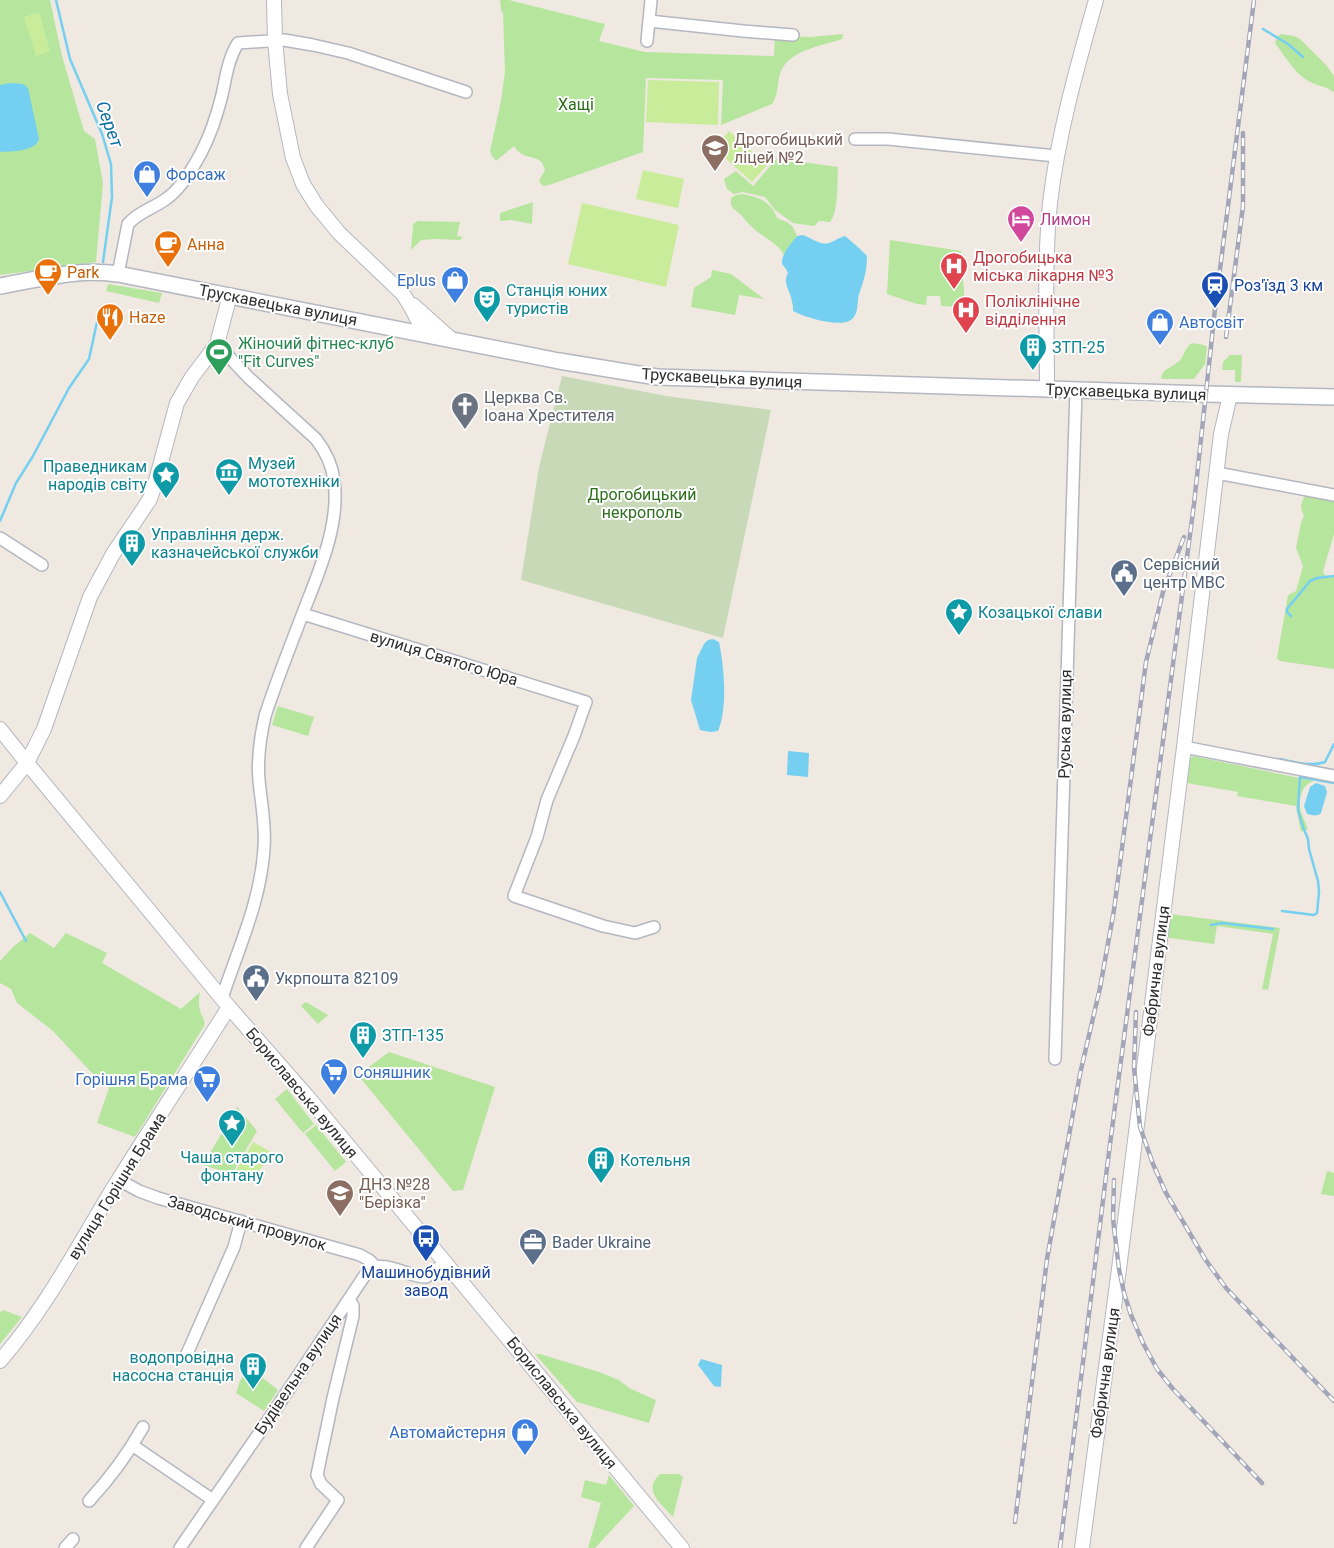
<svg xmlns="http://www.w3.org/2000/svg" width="1334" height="1548" font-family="Roboto,sans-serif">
<rect width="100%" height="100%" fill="#efe9e1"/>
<path fill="#b6e59e" d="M 0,0 L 50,0 L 62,56 L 84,131 L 95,139 L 103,183 L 96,262 L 0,275 Z
M 500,0 L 509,0 L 605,24 L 599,41 L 645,52 L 774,56 L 775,36 L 811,37 L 843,34 L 842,39 C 822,46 787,50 780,74 C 777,85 778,95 772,104 L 721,125 L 723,80 L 646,78 L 643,152 L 549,185 L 543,186 L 539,181 L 545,170 C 541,154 530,160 520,153 C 518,151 516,149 514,146 L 496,161 L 492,156 L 490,151 L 501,101 L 505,72 L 503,12 L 501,11 Z
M 1281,34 L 1294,36 L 1299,38 L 1327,66 L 1334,76 L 1334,92 C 1330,91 1329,88 1324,87 C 1297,80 1291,64 1275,43 L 1277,37 Z
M 778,157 L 788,160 L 838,167 C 837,182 839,211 830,222 L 819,221 L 814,226 L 793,223 L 775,210 L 765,197 L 743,192 L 734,194 L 727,189 L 724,179 L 736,171 L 753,186 Z
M 743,194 C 760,198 771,201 777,218 L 787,222 L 793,227 L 797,236 L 784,255 C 779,244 763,237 754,229 C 748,224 745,219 740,214 C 733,208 730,208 731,198 L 736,195 Z
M 533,202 L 532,224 L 512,220 L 500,221 L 500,213 Z
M 418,221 L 460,222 L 457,236 L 463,237 L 460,240 L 435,239 L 421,240 L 411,250 L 413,227 L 413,224 Z
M 890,240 L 961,251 L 965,307 L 941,306 L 940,296 L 927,296 L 926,305 L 917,304 L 887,294 Z
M 712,270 L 731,274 L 764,299 L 739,295 L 735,315 L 691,307 L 694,288 L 711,277 Z
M 108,284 L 162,293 L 159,303 L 106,291 Z
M 1192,343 L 1204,345 L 1207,347 L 1205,364 L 1194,379 L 1161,379 C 1162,369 1171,368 1178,362 C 1185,357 1183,349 1192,343 Z
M 1230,355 L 1242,355 L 1241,382 L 1235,382 L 1235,370 L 1222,370 L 1223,362 Z
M 1306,494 L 1334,498 L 1334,534 L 1323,571 L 1324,574 L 1329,578 L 1334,576 L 1334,669 L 1280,661 L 1277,658 L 1288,595 L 1296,591 L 1303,566 L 1296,548 L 1301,523 L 1304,515 C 1299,508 1301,502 1306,494 Z
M 278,706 L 314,717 L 308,736 L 272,725 Z
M 1193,756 L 1314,781 C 1303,784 1299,796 1300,807 C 1301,814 1306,823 1308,829 L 1301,832 L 1296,806 L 1237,796 L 1238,792 L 1187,783 L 1190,759 Z
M 1170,914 L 1280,928 L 1268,990 L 1262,989 L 1273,934 L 1217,926 L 1214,944 L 1170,938 L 1167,937 L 1168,915 Z
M 30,933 L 54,948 L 66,933 L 107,953 L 102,963 L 181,1009 L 200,992 C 199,998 198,1004 200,1010 C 201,1017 206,1019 204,1026 L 135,1137 L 97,1123 L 109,1088 L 90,1071 L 53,1031 L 17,1003 L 11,989 L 0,983 L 0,961 L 13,947 Z
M 306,1002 L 328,1015 L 318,1024 L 301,1006 Z
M 389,1052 L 495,1087 L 463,1190 L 453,1191 L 358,1075 Z
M 287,1089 L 314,1124 L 303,1133 L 275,1099 Z
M 237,1107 L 257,1131 L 232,1174 L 203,1165 Z
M 316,1125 L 346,1162 L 335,1171 L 305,1134 Z
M 1327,1171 L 1334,1173 L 1334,1196 L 1321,1194 Z
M 3,1310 L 22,1317 L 0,1344 L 0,1313 Z
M 535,1354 L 540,1354 L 599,1372 L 619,1380 L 629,1388 L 656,1400 L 649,1423 L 577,1402 Z
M 249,1367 L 278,1390 L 264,1411 L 236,1393 L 240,1381 Z
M 660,1474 L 679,1474 L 683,1477 L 673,1517 C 661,1503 642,1491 660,1474 Z
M 609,1475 L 634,1506 L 595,1548 L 588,1548 L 601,1503 L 581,1497 L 585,1480 L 606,1485 Z"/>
<path fill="#c8d9b8" d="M 562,376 L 666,396 L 771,410 L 723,638 L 521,580 L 539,467 Z"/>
<path fill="#c9ec9a" d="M 39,12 L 50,51 L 36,56 L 24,17 Z
M 648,80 L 719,82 L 718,125 L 646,122 Z
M 729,131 L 767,165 L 752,182 L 714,148 Z
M 643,170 L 684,179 L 678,208 L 636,199 Z
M 582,203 L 679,225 L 666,287 L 568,264 Z
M 253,1142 L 271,1152 L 253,1182 L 235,1172 Z"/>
<path fill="#75cff0" d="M 11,83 L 23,84 L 28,88 L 39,139 C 35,152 12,151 0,152 L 0,85 Z
M 802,235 C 811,237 820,246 829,243 C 835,241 838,238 845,236 L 859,248 L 867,256 C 867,271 864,280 859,294 C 857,301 859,313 852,319 C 842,329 804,317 793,311 C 793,308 793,305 792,302 C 791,291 782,284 788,273 L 786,269 L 782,264 C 781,254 791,244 797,236 Z
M 713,639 L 719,642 C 724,666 728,708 718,731 L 710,732 L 700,730 L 691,700 L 697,658 L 704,644 L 708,640 Z
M 788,751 L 809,753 L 808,777 L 787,775 Z
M 1316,783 L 1325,786 L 1327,792 L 1321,813 C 1317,817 1312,815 1307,814 L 1304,806 L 1310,787 Z
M 701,1359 L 722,1365 L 721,1386 L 720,1387 L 714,1386 L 698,1365 Z"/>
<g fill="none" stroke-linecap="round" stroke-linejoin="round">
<path stroke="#75cff0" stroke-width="2.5" d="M 56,0 L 70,59 L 102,134 L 111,164 L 112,197 L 103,262
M 1263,29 L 1288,44 L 1303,57
M 0,521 L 16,483 L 33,456 L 69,388 L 89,359 L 97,322
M 1291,616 L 1287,612 L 1287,609 L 1310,581 L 1317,578 L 1334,576
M 1280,759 C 1293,762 1311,767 1325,762 L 1334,744
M 0,892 L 26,941
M 1282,911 L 1314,915 L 1317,913 L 1319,892 L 1318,881 L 1309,849 L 1308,839 L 1303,827 L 1298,810 L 1300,777 L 1334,783
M 1211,925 L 1222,923 L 1273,929"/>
<g stroke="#b4b7c1" stroke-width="14">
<path id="minor" d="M 649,21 L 743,31 L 793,35
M 647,41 L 651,0
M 855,139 L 888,139 L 1056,156
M 118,274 L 128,224 C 138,212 154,208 166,199 C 181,189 193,168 201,153 C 211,134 217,115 222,95 C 226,77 228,59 238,43 L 284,40 L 313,45 L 348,53 L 466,92
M 217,344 L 249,378 L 316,439 C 326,452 332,464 334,480 C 340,522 321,567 306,605 C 292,642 277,679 265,716 C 260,738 257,758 259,780 C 261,803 266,825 264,848 C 261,901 238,949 222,998
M 1217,473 L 1334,495
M 0,538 L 42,565
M 303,614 L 586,702 L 574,736 L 547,800 L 537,837 L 514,896 L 603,926 L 635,933 L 654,927
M 1184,747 L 1334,776
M 1055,1059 L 1076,390
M 119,1180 L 139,1191 L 158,1198 L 360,1255 L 369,1260 L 375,1266
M 186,1356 L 234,1247 L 241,1221
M 132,1445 L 213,1500
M 89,1501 C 110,1478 128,1454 143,1427
M 65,1548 L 73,1539
M 180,1548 L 275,1410 L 369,1269 C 385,1260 408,1277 426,1277 L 445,1263
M 306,1548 L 338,1500 L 321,1484 L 317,1475 L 333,1398 L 353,1316 L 353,1306 L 349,1299"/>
</g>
<g stroke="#b4b7c1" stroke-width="16">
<path id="tertiary" d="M 274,0 L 275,40 L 280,94 L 293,158 L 303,184 L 316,205 L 339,233 L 403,294 L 411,307 L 425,334
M 413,305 L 451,339
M 1047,389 C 1047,327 1044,264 1050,203 C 1058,134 1077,67 1096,0
M 0,729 L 27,763 L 229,1007 L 307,1096 L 682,1548
M 0,796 L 27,763 L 44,729 L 90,597 L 113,554 L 150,499 L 155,484 L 177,403 L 192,377 L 217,344 L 230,295
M 0,1361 C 46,1308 78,1246 114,1187 C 152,1126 191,1067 229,1007
M 1082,1548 L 1119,1269 L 1184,747 L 1221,434 L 1230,395"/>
</g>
<g stroke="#b4b7c1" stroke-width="18">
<path id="secondary" d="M 0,286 C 39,279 79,268 118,274 L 559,361 L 657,377 L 1206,394 L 1334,397"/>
</g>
<use href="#minor" stroke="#fff" stroke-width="11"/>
<use href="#tertiary" stroke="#fff" stroke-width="14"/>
<use href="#secondary" stroke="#fff" stroke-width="15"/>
<g stroke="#a3a6b8" stroke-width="4.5">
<path id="rail" d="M 1226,337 L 1243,206 L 1243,133
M 1136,1012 L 1134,1067 L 1140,1127 L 1153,1164 L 1166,1193 L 1205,1259 L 1226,1288 L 1334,1401
M 1114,1180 L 1113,1219 L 1119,1269 L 1124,1293 L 1131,1315 L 1143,1343 L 1157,1369 L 1173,1389 L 1262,1483
M 1015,1522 L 1047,1259 L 1080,1074 L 1100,988 L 1114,910 L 1146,662 L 1163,592 L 1184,537
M 1060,1548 L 1109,1152 L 1194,504 L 1215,309 L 1254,0"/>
</g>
<use href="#rail" stroke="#fff" stroke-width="2.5" stroke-dasharray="8" stroke-linecap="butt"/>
</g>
<defs>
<g id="school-pin" transform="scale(1.4375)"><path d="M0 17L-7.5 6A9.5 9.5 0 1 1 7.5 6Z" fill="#8d6e63" stroke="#fff"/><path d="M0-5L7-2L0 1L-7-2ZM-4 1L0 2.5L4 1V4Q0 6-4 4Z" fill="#fff"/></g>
<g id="shop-pin" transform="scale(1.4375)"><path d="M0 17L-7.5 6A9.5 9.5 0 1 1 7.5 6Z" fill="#3f7fe0" stroke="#fff"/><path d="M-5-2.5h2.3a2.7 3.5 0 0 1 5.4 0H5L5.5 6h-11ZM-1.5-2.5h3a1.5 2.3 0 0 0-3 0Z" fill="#fff"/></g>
<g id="hotel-pin" transform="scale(1.4375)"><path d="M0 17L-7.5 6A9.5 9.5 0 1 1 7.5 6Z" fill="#d1479c" stroke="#fff"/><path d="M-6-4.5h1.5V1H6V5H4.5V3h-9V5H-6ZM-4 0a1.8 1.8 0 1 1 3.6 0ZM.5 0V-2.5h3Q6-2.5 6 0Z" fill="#fff"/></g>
<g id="cafe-pin" transform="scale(1.4375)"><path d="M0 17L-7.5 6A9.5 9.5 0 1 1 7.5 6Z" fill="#e8710a" stroke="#fff"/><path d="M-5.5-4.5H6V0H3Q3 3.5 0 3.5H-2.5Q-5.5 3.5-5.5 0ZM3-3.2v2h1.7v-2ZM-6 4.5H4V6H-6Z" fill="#fff"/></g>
<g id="hospital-pin" transform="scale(1.4375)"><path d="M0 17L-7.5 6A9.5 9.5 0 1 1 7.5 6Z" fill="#e0444e" stroke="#fff"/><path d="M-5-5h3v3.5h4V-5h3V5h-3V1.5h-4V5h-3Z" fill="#fff"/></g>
<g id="station-pin" transform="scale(1.4375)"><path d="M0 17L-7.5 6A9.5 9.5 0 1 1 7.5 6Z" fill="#1a4fb4" stroke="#fff"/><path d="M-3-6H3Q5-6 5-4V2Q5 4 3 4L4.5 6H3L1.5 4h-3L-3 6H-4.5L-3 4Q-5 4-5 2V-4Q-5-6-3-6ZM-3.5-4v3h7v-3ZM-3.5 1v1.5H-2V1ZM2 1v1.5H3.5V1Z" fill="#fff"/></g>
<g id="theatre-pin" transform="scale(1.4375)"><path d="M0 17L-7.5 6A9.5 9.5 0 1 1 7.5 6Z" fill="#0f9aa8" stroke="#fff"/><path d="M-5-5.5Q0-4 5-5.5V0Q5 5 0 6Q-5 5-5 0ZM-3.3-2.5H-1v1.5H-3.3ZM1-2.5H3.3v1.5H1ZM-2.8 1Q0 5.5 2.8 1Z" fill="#fff"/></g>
<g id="restaurant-pin" transform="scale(1.4375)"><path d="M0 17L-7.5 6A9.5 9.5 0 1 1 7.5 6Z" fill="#e8710a" stroke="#fff"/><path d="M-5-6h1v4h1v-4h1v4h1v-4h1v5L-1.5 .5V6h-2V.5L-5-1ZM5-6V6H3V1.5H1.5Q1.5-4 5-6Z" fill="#fff"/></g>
<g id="building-pin" transform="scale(1.4375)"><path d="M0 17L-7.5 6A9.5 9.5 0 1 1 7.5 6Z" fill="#0f9aa8" stroke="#fff"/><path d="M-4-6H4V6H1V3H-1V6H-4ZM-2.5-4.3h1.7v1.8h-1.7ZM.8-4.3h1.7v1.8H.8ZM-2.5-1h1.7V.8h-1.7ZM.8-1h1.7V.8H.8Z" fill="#fff"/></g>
<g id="stadium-pin" transform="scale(1.4375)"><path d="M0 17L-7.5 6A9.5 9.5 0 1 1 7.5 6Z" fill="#2e9e5b" stroke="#fff"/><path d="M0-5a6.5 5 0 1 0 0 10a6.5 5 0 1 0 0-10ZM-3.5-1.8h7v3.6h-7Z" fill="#fff"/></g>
<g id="church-pin" transform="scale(1.4375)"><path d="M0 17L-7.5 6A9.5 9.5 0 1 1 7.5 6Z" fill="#6b7280" stroke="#fff"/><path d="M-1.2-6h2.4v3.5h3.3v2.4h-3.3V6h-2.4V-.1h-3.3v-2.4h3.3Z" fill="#fff"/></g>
<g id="museum-pin" transform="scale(1.4375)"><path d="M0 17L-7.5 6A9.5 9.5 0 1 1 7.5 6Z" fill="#0f9aa8" stroke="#fff"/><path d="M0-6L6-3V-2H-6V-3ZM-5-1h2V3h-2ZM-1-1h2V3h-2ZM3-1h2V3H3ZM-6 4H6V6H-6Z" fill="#fff"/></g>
<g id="sight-pin" transform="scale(1.4375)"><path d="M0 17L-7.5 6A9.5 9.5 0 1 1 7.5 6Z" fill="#0f9aa8" stroke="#fff"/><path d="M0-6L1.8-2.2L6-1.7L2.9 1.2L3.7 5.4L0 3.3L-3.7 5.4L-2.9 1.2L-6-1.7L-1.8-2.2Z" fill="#fff"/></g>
<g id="civic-pin" transform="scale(1.4375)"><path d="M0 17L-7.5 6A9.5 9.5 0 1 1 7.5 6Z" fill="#5c6f8a" stroke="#fff"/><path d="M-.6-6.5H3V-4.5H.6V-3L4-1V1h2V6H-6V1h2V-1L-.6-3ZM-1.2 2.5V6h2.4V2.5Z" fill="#fff"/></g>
<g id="supermarket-pin" transform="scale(1.4375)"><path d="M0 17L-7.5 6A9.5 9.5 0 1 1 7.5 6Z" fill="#3f7fe0" stroke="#fff"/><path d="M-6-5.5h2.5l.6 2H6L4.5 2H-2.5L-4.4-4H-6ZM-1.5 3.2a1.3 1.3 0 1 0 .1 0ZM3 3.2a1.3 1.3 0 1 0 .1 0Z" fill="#fff"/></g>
<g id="bus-pin" transform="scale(1.4375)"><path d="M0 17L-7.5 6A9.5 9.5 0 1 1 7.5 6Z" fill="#1a4fb4" stroke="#fff"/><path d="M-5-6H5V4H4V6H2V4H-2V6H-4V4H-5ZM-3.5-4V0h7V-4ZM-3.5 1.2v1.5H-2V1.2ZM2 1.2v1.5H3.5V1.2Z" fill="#fff"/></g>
<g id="office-pin" transform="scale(1.4375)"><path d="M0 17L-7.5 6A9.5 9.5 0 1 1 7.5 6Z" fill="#5c6f8a" stroke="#fff"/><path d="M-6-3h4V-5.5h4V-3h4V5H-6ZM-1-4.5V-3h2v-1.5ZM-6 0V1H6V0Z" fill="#fff"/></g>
</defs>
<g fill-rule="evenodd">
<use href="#school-pin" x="715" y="148"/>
<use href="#shop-pin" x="147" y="174"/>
<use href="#hotel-pin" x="1021" y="219"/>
<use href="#cafe-pin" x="168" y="244"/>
<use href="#hospital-pin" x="954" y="266"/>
<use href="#cafe-pin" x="48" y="272"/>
<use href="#shop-pin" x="455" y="280"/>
<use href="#station-pin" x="1215" y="285"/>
<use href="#theatre-pin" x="487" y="299"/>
<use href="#hospital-pin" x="966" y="310"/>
<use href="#restaurant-pin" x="110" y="317"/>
<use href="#shop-pin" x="1160" y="322"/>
<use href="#building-pin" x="1033" y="347"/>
<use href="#stadium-pin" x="219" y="352"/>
<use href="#church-pin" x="465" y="406"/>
<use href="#museum-pin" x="229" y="472"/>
<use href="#sight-pin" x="166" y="475"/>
<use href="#building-pin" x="132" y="543"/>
<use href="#civic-pin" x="1124" y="573"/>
<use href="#sight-pin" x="959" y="612"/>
<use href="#civic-pin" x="256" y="978"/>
<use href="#building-pin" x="363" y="1035"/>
<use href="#supermarket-pin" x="334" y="1072"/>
<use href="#supermarket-pin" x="207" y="1079"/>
<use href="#sight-pin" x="232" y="1123"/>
<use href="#building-pin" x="601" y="1160"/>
<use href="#school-pin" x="340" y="1193"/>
<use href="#bus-pin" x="426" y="1238"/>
<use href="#office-pin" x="533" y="1242"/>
<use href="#building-pin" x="253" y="1366"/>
<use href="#shop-pin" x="525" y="1432"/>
</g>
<g text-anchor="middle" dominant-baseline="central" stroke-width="4" stroke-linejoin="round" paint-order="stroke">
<g font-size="16" fill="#2c6e1b" stroke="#fff">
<text x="576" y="104">Хащі</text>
<text x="642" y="494">Дрогобицький<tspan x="642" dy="18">некрополь</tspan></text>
</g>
<g font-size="16" fill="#785e54" stroke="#fff" text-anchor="start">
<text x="734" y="139">Дрогобицький<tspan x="734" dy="18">ліцей №2</tspan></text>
<text x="359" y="1184">ДНЗ №28<tspan x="359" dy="18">"Берізка"</tspan></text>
</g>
<g font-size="16" fill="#366cbe" stroke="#fff" text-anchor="start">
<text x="166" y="174">Форсаж</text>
<text x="436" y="280" text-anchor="end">Eplus</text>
<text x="1179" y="322">Автосвіт</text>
<text x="353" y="1072">Соняшник</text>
<text x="188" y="1079" text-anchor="end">Горішня Брама</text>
<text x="506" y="1432" text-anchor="end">Автомайстерня</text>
</g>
<g font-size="16" fill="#b23c85" stroke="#fff" text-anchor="start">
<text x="1040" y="219">Лимон</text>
</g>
<g font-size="16" fill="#c56008" stroke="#fff" text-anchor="start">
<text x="187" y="244">Анна</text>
<text x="67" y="272">Park</text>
<text x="129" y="317">Haze</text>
</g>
<g font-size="16" fill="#be3a42" stroke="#fff" text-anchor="start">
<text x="973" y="257">Дрогобицька<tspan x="973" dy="18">міська лікарня №3</tspan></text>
<text x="985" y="301">Поліклінічне<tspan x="985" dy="18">відділення</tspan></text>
</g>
<g font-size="16" fill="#164399" stroke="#fff" text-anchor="start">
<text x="1234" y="285">Роз'їзд 3 км</text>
<text x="426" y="1272" text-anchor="middle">Машинобудівний<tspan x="426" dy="18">завод</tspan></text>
</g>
<g font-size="16" fill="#0d838f" stroke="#fff" text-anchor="start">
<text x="506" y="290">Станція юних<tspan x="506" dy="18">туристів</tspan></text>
<text x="1052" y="347">ЗТП-25</text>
<text x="248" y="463">Музей<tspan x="248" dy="18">мототехніки</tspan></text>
<text x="147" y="466" text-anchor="end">Праведникам<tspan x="147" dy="18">народів світу</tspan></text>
<text x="151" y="534">Управління держ.<tspan x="151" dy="18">казначейської служби</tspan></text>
<text x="978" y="612">Козацької слави</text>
<text x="382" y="1035">ЗТП-135</text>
<text x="232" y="1157" text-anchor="middle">Чаша старого<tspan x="232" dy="18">фонтану</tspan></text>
<text x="620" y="1160">Котельня</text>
<text x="234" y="1357" text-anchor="end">водопровідна<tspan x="234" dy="18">насосна станція</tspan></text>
</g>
<g font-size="16" fill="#2e2e2e" stroke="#fff">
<text transform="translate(278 305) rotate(11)">Трускавецька вулиця</text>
<text transform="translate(722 378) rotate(3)">Трускавецька вулиця</text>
<text transform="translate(1126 392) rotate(2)">Трускавецька вулиця</text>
<text transform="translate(444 658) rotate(17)">вулиця Святого Юра</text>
<text transform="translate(1065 724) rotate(-89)">Руська вулиця</text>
<text transform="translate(1156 971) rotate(-83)">Фабрична вулиця</text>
<text transform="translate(302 1093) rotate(50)">Бориславська вулиця</text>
<text transform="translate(117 1186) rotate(-58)">вулиця Горішня Брама</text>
<text transform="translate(247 1223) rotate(16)">Заводський провулок</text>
<text transform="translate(1105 1373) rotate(-82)">Фабрична вулиця</text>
<text transform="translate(298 1374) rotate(-56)">Будівельна вулиця</text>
<text transform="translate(562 1403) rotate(51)">Бориславська вулиця</text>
</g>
<g font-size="16" fill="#27864d" stroke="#fff" text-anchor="start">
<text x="238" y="343">Жіночий фітнес-клуб<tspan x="238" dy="18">"Fit Curves"</tspan></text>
</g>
<g font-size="16" fill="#5b616d" stroke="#fff" text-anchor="start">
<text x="484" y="397">Церква Св.<tspan x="484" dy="18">Іоана Хрестителя</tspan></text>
</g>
<g font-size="16" fill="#4e5e75" stroke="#fff" text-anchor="start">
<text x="1143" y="564">Сервісний<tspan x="1143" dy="18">центр МВС</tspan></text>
<text x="275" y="978">Укрпошта 82109</text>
<text x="552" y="1242">Bader Ukraine</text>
</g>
<g font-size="18" font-style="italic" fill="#0d6fa3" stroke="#fff">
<text transform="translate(110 124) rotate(70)">Серет</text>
</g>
</g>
</svg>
